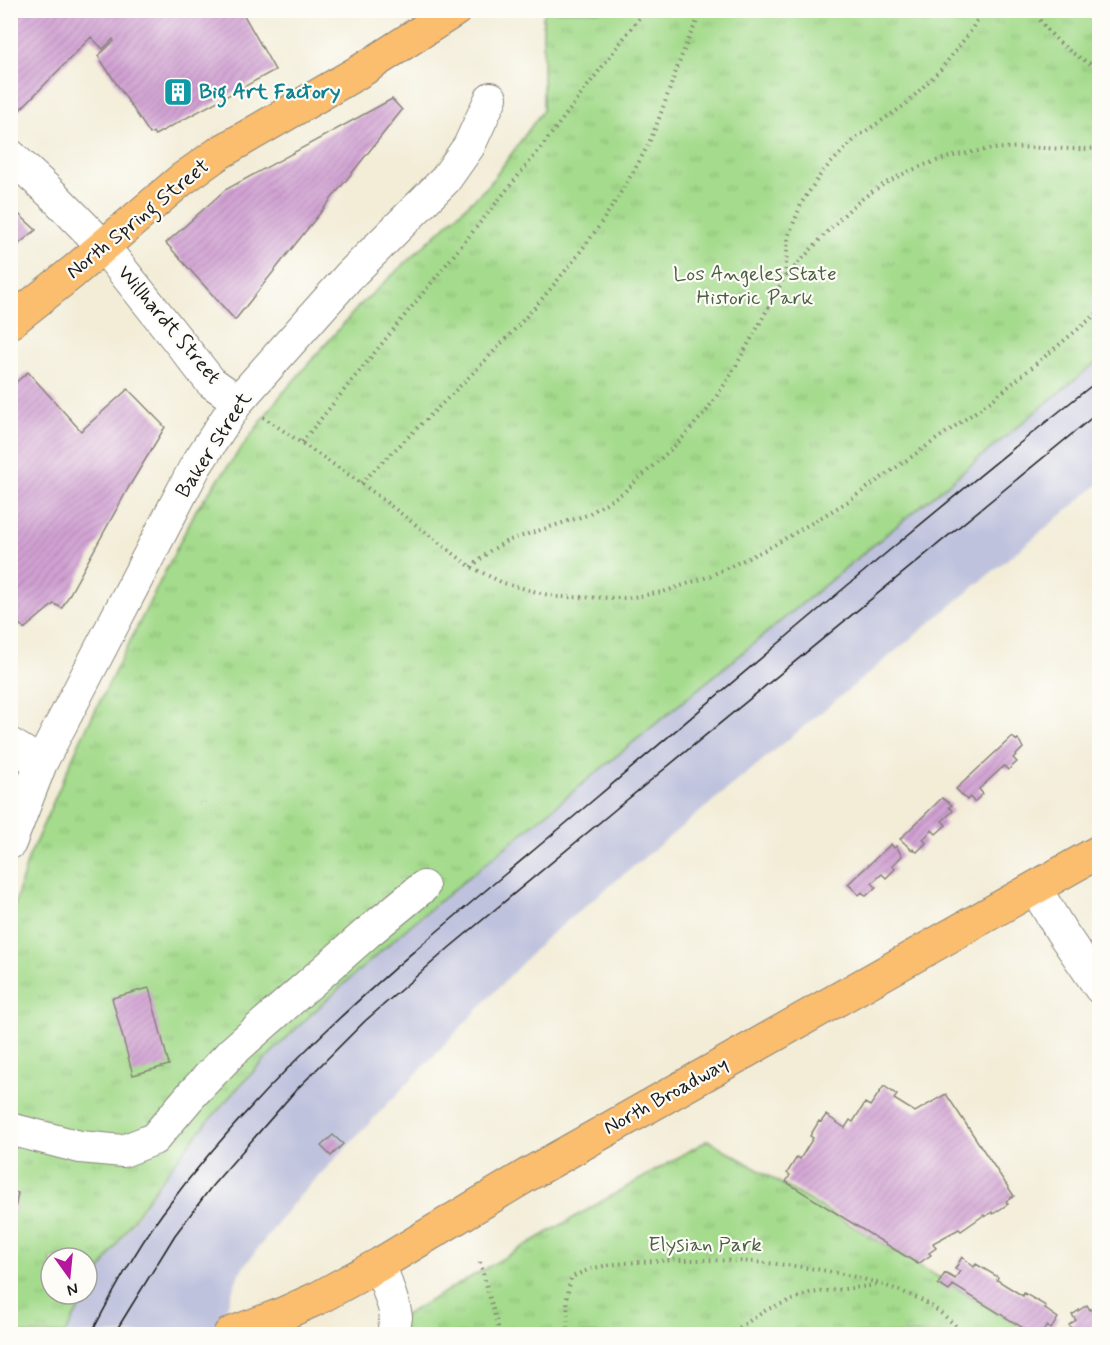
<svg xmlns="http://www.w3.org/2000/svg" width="1110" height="1345" font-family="Mynerve,sans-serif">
<defs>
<pattern id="park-tufts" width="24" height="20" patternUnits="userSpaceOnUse" patternTransform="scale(1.5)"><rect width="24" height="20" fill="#a4db8c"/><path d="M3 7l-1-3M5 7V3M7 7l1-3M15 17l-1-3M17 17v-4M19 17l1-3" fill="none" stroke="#8dbb78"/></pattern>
<pattern id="building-hatch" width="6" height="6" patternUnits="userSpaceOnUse" patternTransform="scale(1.5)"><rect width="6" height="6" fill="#d0a0d2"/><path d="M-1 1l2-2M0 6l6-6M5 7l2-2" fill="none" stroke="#b289b4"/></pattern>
</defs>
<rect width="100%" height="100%" fill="#fdfcf7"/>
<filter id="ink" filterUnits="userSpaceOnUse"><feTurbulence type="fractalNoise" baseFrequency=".0167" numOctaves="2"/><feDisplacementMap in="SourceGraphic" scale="12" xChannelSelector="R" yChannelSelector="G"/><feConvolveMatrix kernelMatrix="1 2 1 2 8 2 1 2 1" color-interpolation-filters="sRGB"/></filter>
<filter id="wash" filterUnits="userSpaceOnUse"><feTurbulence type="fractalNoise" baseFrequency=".008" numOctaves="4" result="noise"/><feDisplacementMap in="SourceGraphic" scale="24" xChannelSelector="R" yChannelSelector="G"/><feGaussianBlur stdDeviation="1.35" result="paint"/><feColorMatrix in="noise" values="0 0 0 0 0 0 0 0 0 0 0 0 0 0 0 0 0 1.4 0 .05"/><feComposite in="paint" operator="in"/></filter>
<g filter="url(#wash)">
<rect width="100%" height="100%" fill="#f3edd8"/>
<path fill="#bfc2dd" d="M 1099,360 L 1099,484 L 545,939 L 293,1203 L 239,1273 L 217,1334 L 65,1334 L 102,1268 L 165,1175 L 225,1101 L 271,1053 L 327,999 L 413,923 Z"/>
<path fill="url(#park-tufts)" stroke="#607c54" stroke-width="1.5" d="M 547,11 L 1099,11 L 1099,360 L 413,923 C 348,980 283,1037 225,1102 C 173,1160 126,1225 87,1294 L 87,1258 L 51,1258 L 51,1294 L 87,1294 L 65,1334 L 11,1334 L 10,921 L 28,859 L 81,739 L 196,510 L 276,401 L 358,307 L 489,185 L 543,110 L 543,16 Z
M 708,1140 L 1034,1334 L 372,1334 Z"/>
<g id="blocks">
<path fill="url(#building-hatch)" d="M 10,10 L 241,10 L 275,70 L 155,135 L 153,132 L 150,134 L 98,56 L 114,41 L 113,39 L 103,49 L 91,37 L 13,117 L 10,115 Z
M 392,99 L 402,110 L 235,320 L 166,243 L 225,190 Z
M 10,206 L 36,230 L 10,251 Z
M 28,372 L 81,431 L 128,389 L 165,427 L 130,485 L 62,608 L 54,604 L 24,629 L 10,613 L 10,387 Z
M 1012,737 L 1016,740 L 1018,739 L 1023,748 L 1013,758 L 1017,762 L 1008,770 L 1004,766 L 979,789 L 983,794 L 974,802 L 970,797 L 967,800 L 956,789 Z
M 942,798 L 952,805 L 949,807 L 953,811 L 942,821 L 946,825 L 936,834 L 932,830 L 923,839 L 926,843 L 917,852 L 913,849 L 912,850 L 900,839 Z
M 891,844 L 894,848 L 896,846 L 902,856 L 892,866 L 895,869 L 886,878 L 882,874 L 872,883 L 876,887 L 866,896 L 862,892 L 859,895 L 848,884 Z
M 149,988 L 169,1065 L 133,1075 L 112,998 Z
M 884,1086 L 897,1095 L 894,1099 L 915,1112 L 946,1094 L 1014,1196 L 1006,1201 L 1008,1204 L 993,1214 L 992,1212 L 985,1217 L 984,1215 L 961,1231 L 959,1229 L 933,1243 L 936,1248 L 929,1253 L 931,1255 L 918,1264 L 786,1182 L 790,1175 L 787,1173 L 797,1157 L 800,1159 L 813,1138 L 810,1136 L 819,1121 L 821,1122 L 826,1115 L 845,1128 L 850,1120 L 853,1122 L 865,1103 L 870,1106 Z
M 333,1135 L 343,1144 L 331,1156 L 321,1146 Z
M 10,1191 L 18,1193 L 12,1225 L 10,1224 Z
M 962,1257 L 974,1267 L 976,1264 L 998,1277 L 997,1280 L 1023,1296 L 1024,1293 L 1046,1306 L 1045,1309 L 1058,1318 L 1051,1329 L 1047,1326 L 1041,1334 L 1033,1334 L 953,1285 L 949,1291 L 938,1284 L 945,1273 L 955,1279 L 960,1271 L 955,1269 Z
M 1100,1304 L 1100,1334 L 1075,1334 L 1069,1325 L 1076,1320 L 1072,1315 L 1087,1305 L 1090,1310 Z"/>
</g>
</g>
<g filter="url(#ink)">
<use href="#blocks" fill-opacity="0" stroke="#88847a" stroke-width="1.5"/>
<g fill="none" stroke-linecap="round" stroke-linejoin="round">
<g stroke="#88847a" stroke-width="34">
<path id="minor" d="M 10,155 L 54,196 L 103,246 L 211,382 L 238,401
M 10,744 L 41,763
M 10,843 L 41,763 L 195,467 L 238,401 L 349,276 L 445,180 L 469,146 L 491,98
M 1035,888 L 1061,931 L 1100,988
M 10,1129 L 80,1147 L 123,1151 L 154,1139 L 193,1093 L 232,1052 L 367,933 L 423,887
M 380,1264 L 394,1307 L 396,1317 L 393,1334"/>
</g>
<g stroke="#88847a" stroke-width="35">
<path id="major" d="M 10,322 L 73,272 L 181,180 L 219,153 L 362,70 L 455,10
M 230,1334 L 278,1316 L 318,1298 L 380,1264 L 529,1174 L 1100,851"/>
</g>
<path stroke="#88847a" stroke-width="4" stroke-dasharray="1.5 4.5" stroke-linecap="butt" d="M 1033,10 C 1050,37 1071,56 1100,68
M 786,276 C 808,254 827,230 849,210 C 890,172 949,152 1004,148 C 1036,146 1068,151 1100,148
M 263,417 L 361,483 L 471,567 L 503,583 L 556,597 L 627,598 L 663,592 L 710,576 L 771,547 L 847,502 L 991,401 L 1100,311
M 302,442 L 540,149 L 645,10
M 361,483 C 450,395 556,300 621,192 C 630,177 640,161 648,145 C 668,101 679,52 703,10
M 471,567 L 490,551 L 507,541 L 587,515 L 624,492 L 677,444 L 707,410 L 729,378 L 759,325 L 785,276 L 788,237 L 802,202 L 823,171 L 857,137 L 905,105 L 942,68 L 970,32 L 983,10
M 480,1262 L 498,1327 L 497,1334
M 568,1334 L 567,1296 L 571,1278 C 596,1263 626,1263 655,1261 C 735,1257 848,1264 921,1300 C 937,1308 952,1322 964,1334
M 729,1334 L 768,1309 L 810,1293 L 878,1285"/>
<use href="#minor" stroke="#fff" stroke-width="32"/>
<use href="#major" stroke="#fbbd6e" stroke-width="33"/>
<path stroke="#1c1c1c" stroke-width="1.5" d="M 91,1334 C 112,1294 135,1251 162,1214 C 282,1050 444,927 597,797 C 764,656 929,514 1100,379
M 114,1334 L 175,1235 L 212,1186 L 296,1090 L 365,1021 L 450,947 L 617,808 L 1100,411"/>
</g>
</g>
<defs>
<g id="building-square" transform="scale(1.5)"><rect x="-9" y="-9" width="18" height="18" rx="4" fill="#0f9aa8" stroke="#fdfcf7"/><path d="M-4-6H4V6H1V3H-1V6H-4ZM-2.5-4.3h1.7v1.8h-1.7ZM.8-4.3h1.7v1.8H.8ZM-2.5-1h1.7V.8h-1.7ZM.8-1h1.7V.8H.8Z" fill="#fff"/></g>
</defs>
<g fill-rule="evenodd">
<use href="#building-square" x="178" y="92"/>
</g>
<g text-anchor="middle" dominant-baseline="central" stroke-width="4.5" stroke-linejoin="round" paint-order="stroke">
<g font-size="21" font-weight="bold" fill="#0d838f" stroke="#fdfcf7" text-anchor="start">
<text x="199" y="92">Big Art Factory</text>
</g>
<g font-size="21" fill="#1c1c1c" stroke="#fdfcf7">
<text transform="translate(138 219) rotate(-39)">North Spring Street</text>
<text transform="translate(169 325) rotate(50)">Willhardt Street</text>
<text transform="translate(214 445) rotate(-57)">Baker Street</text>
<text transform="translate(666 1096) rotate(-29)">North Broadway</text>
</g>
<g font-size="21" fill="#4c5f43" stroke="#fdfcf7">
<text x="755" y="274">Los Angeles State<tspan x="755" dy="24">Historic Park</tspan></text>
<text x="705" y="1245">Elysian Park</text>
</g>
</g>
<rect width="1110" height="1345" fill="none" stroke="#fdfcf7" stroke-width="36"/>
<g transform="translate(69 1276) rotate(165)"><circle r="28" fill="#fdfcf7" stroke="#a3a29f" stroke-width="1.5"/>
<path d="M0-4.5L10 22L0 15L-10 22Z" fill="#b5179e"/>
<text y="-9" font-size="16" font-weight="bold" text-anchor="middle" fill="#1c1c1c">N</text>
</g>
</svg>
